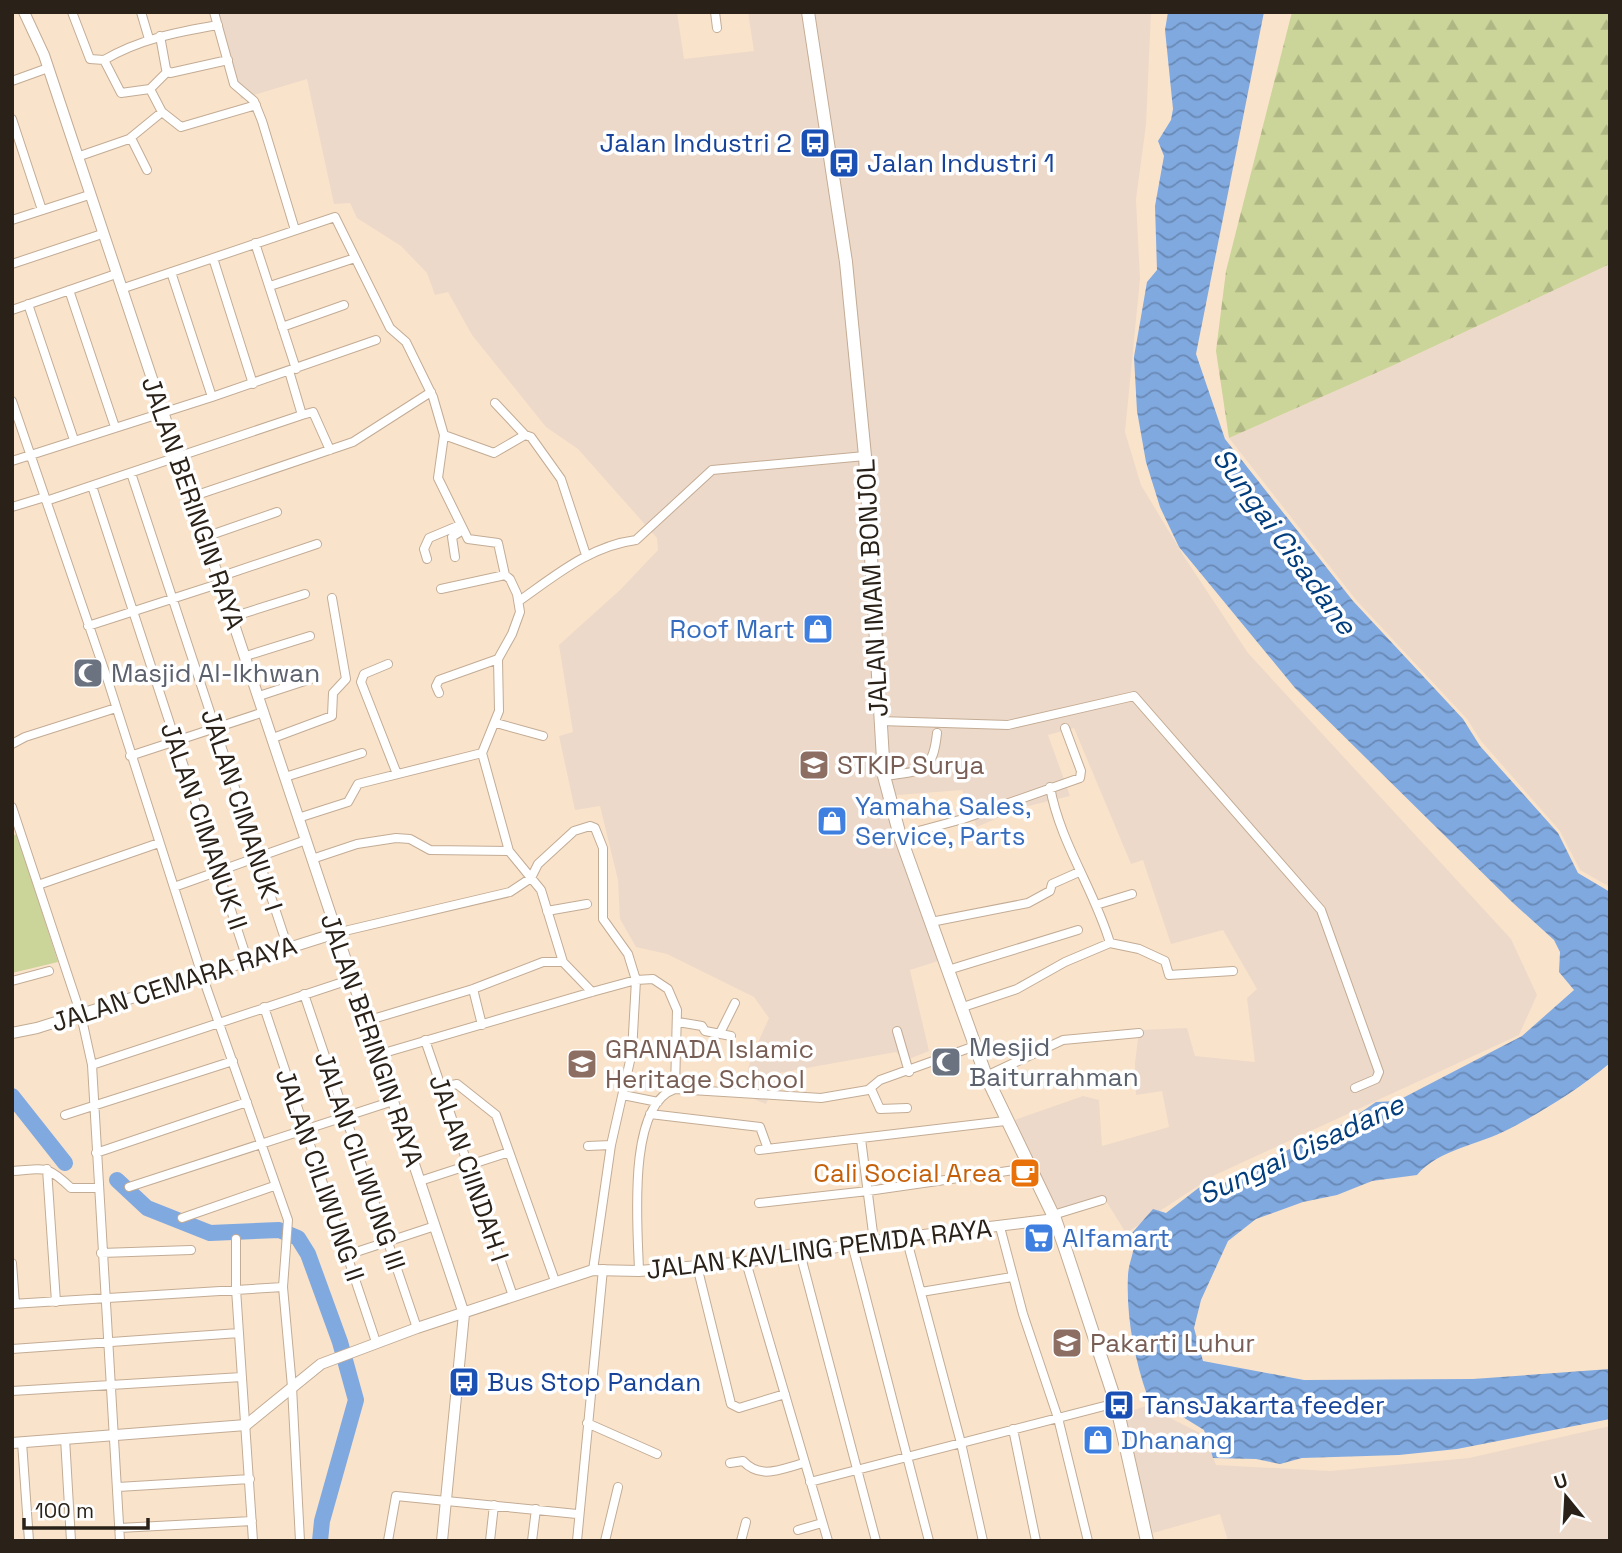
<svg xmlns="http://www.w3.org/2000/svg" width="1622" height="1553" font-family="'Space Grotesk',sans-serif">
<defs>
<pattern id="forest-firs" width="22" height="20" patternUnits="userSpaceOnUse" patternTransform="scale(1.75)"><rect width="22" height="20" fill="#cbd499"/><path d="M5 1l3.5 6h-7zM16 11l3.5 6h-7z" fill="#aeb683"/></pattern>
<pattern id="water-waves" width="16" height="10" patternUnits="userSpaceOnUse" patternTransform="scale(1.75)"><rect width="16" height="10" fill="#80a9e0"/><path d="M0 5q4-4 8 0t8 0" fill="none" stroke="#6989b5"/></pattern>
</defs>
<rect width="100%" height="100%" fill="#fae3cb"/>
<path fill="#edd9ca" d="M 223,12 L 677,12 L 684,59 L 754,51 L 748,12 L 1151,12 L 1146,125 L 1136,199 L 1140,279 L 1125,432 L 1141,485 L 1185,558 L 1248,653 L 1511,939 L 1537,995 L 1519,1035 L 1215,1175 L 1126,1233 L 1106,1201 L 1061,1214 L 1012,1121 L 1083,1096 L 1099,1100 L 1102,1146 L 1169,1127 L 1162,1091 L 1136,1095 L 1135,1063 L 1139,1030 L 1187,1028 L 1195,1056 L 1255,1062 L 1247,998 L 1257,989 L 1223,930 L 1171,944 L 1143,860 L 1131,864 L 1074,728 L 1048,735 L 1070,796 L 1020,808 L 977,827 L 962,790 L 885,796 L 938,961 L 910,970 L 929,1051 L 904,1061 L 896,1052 L 779,1073 L 766,1104 L 742,1094 L 751,1058 L 769,1018 L 754,997 L 667,954 L 636,947 L 620,919 L 618,880 L 600,806 L 575,810 L 559,736 L 573,732 L 559,645 L 620,590 L 658,550 L 657,538 L 578,449 L 546,427 L 472,335 L 448,292 L 435,295 L 427,273 L 401,246 L 357,218 L 350,203 L 334,204 L 307,79 L 241,99 L 217,14 Z
M 1610,264 L 1610,887 L 1580,870 L 1560,831 L 1481,741 L 1467,719 L 1356,600 L 1229,438 L 1394,365 Z
M 1146,1406 L 1204,1435 L 1216,1465 L 1330,1471 L 1469,1458 L 1610,1426 L 1610,1541 L 1228,1541 L 1220,1514 L 1153,1533 L 1121,1414 Z"/>
<path fill="#cbd499" d="M 17,834 L 58,962 L 12,973 L 12,836 Z"/>
<path fill="url(#forest-firs)" d="M 1292,12 L 1610,12 L 1610,264 L 1394,365 L 1229,438 L 1216,351 L 1226,271 Z"/>
<path fill="url(#water-waves)" d="M 1168,12 L 1264,12 L 1196,354 L 1225,439 L 1353,601 L 1463,719 L 1480,746 L 1558,833 L 1578,873 L 1610,892 L 1610,1063 C 1579,1089 1545,1110 1509,1129 C 1479,1145 1439,1149 1417,1175 L 1372,1181 L 1337,1195 L 1303,1202 L 1256,1219 L 1228,1241 L 1201,1300 L 1194,1328 L 1203,1361 L 1304,1380 L 1473,1379 L 1610,1369 L 1610,1419 L 1457,1449 L 1399,1455 L 1302,1458 L 1280,1464 L 1256,1459 L 1213,1458 L 1204,1430 L 1147,1395 C 1134,1357 1126,1316 1128,1275 C 1129,1259 1138,1247 1132,1233 L 1153,1209 L 1166,1213 L 1201,1186 L 1213,1190 L 1249,1168 L 1345,1123 L 1376,1102 L 1397,1101 L 1522,1036 L 1574,990 L 1559,972 L 1560,952 L 1554,940 L 1512,902 L 1295,688 L 1179,547 L 1160,507 L 1146,462 L 1137,411 L 1134,357 L 1147,282 L 1157,270 L 1155,206 L 1164,156 L 1158,141 L 1171,120 L 1173,109 L 1165,30 Z"/>
<g fill="none" stroke-linecap="round" stroke-linejoin="round">
<path stroke="#80a9e0" stroke-width="16" d="M 12,1096 L 65,1163
M 117,1180 L 147,1208 L 210,1233 L 279,1230 L 298,1238 L 308,1254 L 340,1342 L 356,1400 L 322,1521 L 320,1541"/>
<g stroke="#c3ac95" stroke-width="10">
<path id="minor" d="M 72,12 L 90,59 L 104,60
M 141,12 L 149,39
M 214,12 L 234,84 L 254,101 L 262,121 L 295,230
M 715,12 L 717,28
M 160,36 L 166,69 L 170,73 L 228,60
M 167,72 L 150,89 L 121,93 L 104,60 C 140,39 177,32 218,25
M 12,81 L 48,68
M 150,89 L 162,112 L 181,127 L 256,105
M 12,119 L 42,210
M 131,138 L 147,170
M 77,157 L 129,139 L 162,112
M 12,220 L 89,195
M 255,243 L 296,369
M 213,258 L 253,384
M 12,264 L 102,234
M 171,272 L 212,397
M 270,286 L 355,258
M 121,289 L 335,217 L 390,328 L 406,342 L 433,397 L 444,435 L 438,478 L 468,539 L 498,543 L 505,575
M 69,290 L 115,427
M 28,304 L 74,440
M 12,310 L 116,274
M 282,327 L 344,305
M 12,401 L 108,681 L 202,975 L 288,1220 L 283,1287 L 292,1387 L 300,1541
M 495,403 L 525,435
M 302,415 L 313,412 L 330,450
M 444,435 L 494,453 L 525,435 L 531,437 L 561,479 L 586,555
M 12,461 L 212,397 L 376,340
M 131,473 L 288,948
M 92,486 L 248,962
M 191,497 L 353,442 L 431,392
M 46,501 L 302,415 L 289,371
M 12,507 L 45,497
M 205,537 L 277,512
M 455,557 L 452,537 L 463,530
M 427,559 L 424,549 L 429,538 L 460,525
M 219,577 L 317,544
M 441,589 L 505,575 L 510,579 L 517,594 L 520,612 L 512,634 L 498,659 L 499,711 L 482,753 L 509,851 L 541,890 L 563,962
M 519,601 C 556,575 590,546 636,540 L 712,470 L 865,456
M 232,617 L 305,594
M 88,626 L 221,583
M 246,656 L 310,636
M 388,664 L 364,674 L 361,682 L 397,774
M 439,693 L 436,686 L 439,680 L 498,659
M 259,696 L 314,678
M 880,721 L 1008,725 L 1134,696 L 1321,910 L 1379,1072 L 1376,1079 L 1355,1088
M 496,723 L 543,736
M 273,738 L 332,716 L 333,693 L 346,679 L 332,598
M 12,744 L 25,737 L 116,708
M 130,756 L 264,712
M 884,776 C 922,771 933,773 937,733
M 285,777 L 362,753
M 1050,787 C 1060,843 1094,889 1110,943
M 12,807 L 81,1015 L 92,1065 L 120,1541
M 298,818 L 348,802 L 358,784 L 482,753
M 900,836 L 963,819 L 1080,778 L 1081,771 L 1065,728
M 312,859 L 357,844 L 396,838 L 410,839 L 430,850 L 509,851
M 38,885 L 159,843
M 174,887 L 306,840
M 1096,905 L 1132,894
M 547,911 L 587,904
M 931,922 L 1028,903 L 1050,891 L 1052,884 L 1079,872
M 336,933 L 510,892 L 531,878 L 538,864 L 574,831 L 590,826 L 595,828 L 603,848 L 603,919 L 628,954 L 636,980 L 632,1052 L 611,1145 L 593,1270
M 948,970 L 1078,930
M 12,981 L 49,971
M 473,989 L 482,1025
M 304,994 L 417,1328
M 264,1007 L 376,1342
M 960,1008 L 1017,989 L 1065,962 L 1110,943 L 1139,949 L 1165,961 L 1169,975 L 1233,971
M 366,1021 L 473,989 L 543,962 L 563,962 L 592,992
M 678,1022 L 702,1026 L 705,1031 L 731,1036
M 897,1031 L 909,1072
M 720,1033 L 735,1003
M 425,1040 L 513,1296
M 377,1055 L 592,992 L 636,980 L 653,979 L 668,989 L 677,1010 L 675,1089
M 92,1065 L 352,979
M 986,1076 L 1063,1040 L 1139,1033
M 443,1087 L 457,1084 L 496,1115 L 555,1281
M 675,1089 L 821,1098 L 868,1090 L 880,1080 L 975,1046
M 871,1089 L 880,1109 L 907,1108
M 623,1095 L 658,1102
M 650,1114 L 760,1127 L 768,1149
M 65,1115 L 233,1061
M 861,1139 L 874,1241
M 588,1146 L 611,1145
M 759,1150 L 1005,1121
M 96,1153 L 247,1102
M 47,1169 L 56,1302
M 12,1171 C 45,1169 46,1164 71,1188 L 98,1188
M 420,1181 L 509,1152
M 129,1187 L 393,1101
M 759,1203 L 868,1191 L 1028,1168
M 1053,1215 L 1102,1200
M 182,1218 L 274,1186
M 1000,1227 L 1023,1314 L 1058,1418 L 1088,1541
M 906,1237 L 961,1443 L 983,1541
M 236,1239 L 236,1289 L 253,1541
M 852,1244 L 929,1541
M 101,1253 L 191,1250
M 800,1253 L 876,1541
M 347,1255 L 435,1226
M 746,1262 L 828,1541
M 12,1263 L 15,1304
M 697,1266 L 731,1404 L 739,1408 L 785,1394
M 639,1271 C 638,1230 626,1105 675,1089
M 921,1292 L 1012,1277
M 12,1304 L 283,1287
M 12,1349 L 239,1333
M 12,1391 L 242,1377
M 587,1423 L 657,1454
M 1013,1429 L 1036,1541
M 65,1438 L 71,1541
M 22,1442 L 29,1541
M 730,1463 L 743,1461 C 761,1480 781,1469 804,1463
M 810,1482 L 1116,1403
M 118,1487 L 250,1479
M 119,1528 L 252,1521
M 798,1530 L 822,1523
M 388,1541 L 396,1496 L 577,1514
M 490,1541 L 494,1505
M 532,1541 L 536,1509
M 577,1541 L 603,1269
M 605,1541 L 618,1487
M 741,1541 L 746,1522"/>
</g>
<g stroke="#c3ac95" stroke-width="12">
<path id="tertiary" d="M 24,12 L 44,55 L 464,1314 L 442,1541
M 12,1033 L 37,1028 L 336,933
M 12,1443 L 246,1425 L 321,1364 L 417,1328 L 593,1270 L 639,1271 L 746,1262 L 874,1241 L 1055,1219"/>
</g>
<g stroke="#c3ac95" stroke-width="14">
<path id="primary" d="M 808,12 L 846,262 L 865,456 L 884,776 L 900,836 L 986,1076 L 1055,1219 L 1066,1251 L 1116,1403 L 1147,1541"/>
</g>
<use href="#minor" stroke="#fff" stroke-width="8"/>
<use href="#tertiary" stroke="#fff" stroke-width="10"/>
<use href="#primary" stroke="#fff" stroke-width="12"/>
</g>
<defs>
<g id="bus-square" transform="scale(1.575)"><rect x="-9" y="-9" width="18" height="18" rx="4" fill="#1a4fb4" stroke="#fff"/><path d="M-5-6H5V4H4V6H2V4H-2V6H-4V4H-5ZM-3.5-4V0h7V-4ZM-3.5 1.2v1.5H-2V1.2ZM2 1.2v1.5H3.5V1.2Z" fill="#fff"/></g>
<g id="shop-square" transform="scale(1.575)"><rect x="-9" y="-9" width="18" height="18" rx="4" fill="#3f7fe0" stroke="#fff"/><path d="M-5-2.5h2.3a2.7 3.5 0 0 1 5.4 0H5L5.5 6h-11ZM-1.5-2.5h3a1.5 2.3 0 0 0-3 0Z" fill="#fff"/></g>
<g id="mosque-square" transform="scale(1.575)"><rect x="-9" y="-9" width="18" height="18" rx="4" fill="#6b7280" stroke="#fff"/><path d="M3.5-4.9A6 6 0 1 0 3.5 4.9A5 5 0 1 1 3.5-4.9Z" fill="#fff"/></g>
<g id="university-square" transform="scale(1.575)"><rect x="-9" y="-9" width="18" height="18" rx="4" fill="#8d6e63" stroke="#fff"/><path d="M0-5L7-2L0 1L-7-2ZM-4 1L0 2.5L4 1V4Q0 6-4 4Z" fill="#fff"/></g>
<g id="school-square" transform="scale(1.575)"><rect x="-9" y="-9" width="18" height="18" rx="4" fill="#8d6e63" stroke="#fff"/><path d="M0-5L7-2L0 1L-7-2ZM-4 1L0 2.5L4 1V4Q0 6-4 4Z" fill="#fff"/></g>
<g id="cafe-square" transform="scale(1.575)"><rect x="-9" y="-9" width="18" height="18" rx="4" fill="#e8710a" stroke="#fff"/><path d="M-5.5-4.5H6V0H3Q3 3.5 0 3.5H-2.5Q-5.5 3.5-5.5 0ZM3-3.2v2h1.7v-2ZM-6 4.5H4V6H-6Z" fill="#fff"/></g>
<g id="supermarket-square" transform="scale(1.575)"><rect x="-9" y="-9" width="18" height="18" rx="4" fill="#3f7fe0" stroke="#fff"/><path d="M-6-5.5h2.5l.6 2H6L4.5 2H-2.5L-4.4-4H-6ZM-1.5 3.2a1.3 1.3 0 1 0 .1 0ZM3 3.2a1.3 1.3 0 1 0 .1 0Z" fill="#fff"/></g>
</defs>
<g fill-rule="evenodd">
<use href="#bus-square" x="815" y="143"/>
<use href="#bus-square" x="844" y="163"/>
<use href="#shop-square" x="818" y="629"/>
<use href="#mosque-square" x="88" y="673"/>
<use href="#university-square" x="814" y="765"/>
<use href="#shop-square" x="832" y="821"/>
<use href="#mosque-square" x="946" y="1062"/>
<use href="#school-square" x="582" y="1064"/>
<use href="#cafe-square" x="1025" y="1173"/>
<use href="#supermarket-square" x="1039" y="1238"/>
<use href="#university-square" x="1067" y="1343"/>
<use href="#bus-square" x="464" y="1382"/>
<use href="#bus-square" x="1119" y="1405"/>
<use href="#shop-square" x="1098" y="1440"/>
</g>
<g text-anchor="middle" dominant-baseline="central" stroke-width="7" stroke-linejoin="round" paint-order="stroke">
<g font-size="26" fill="#164399" stroke="#fff" text-anchor="start">
<text x="792" y="143" text-anchor="end">Jalan Industri 2</text>
<text x="867" y="163">Jalan Industri 1</text>
<text x="487" y="1382">Bus Stop Pandan</text>
<text x="1142" y="1405">TansJakarta feeder</text>
</g>
<g font-size="26" fill="#2a2219" stroke="#fff">
<text transform="translate(193 503) rotate(71)">JALAN BERINGIN RAYA</text>
<text transform="translate(872 588) rotate(-93)">JALAN IMAM BONJOL</text>
<text transform="translate(242 810) rotate(72)">JALAN CIMANUK I</text>
<text transform="translate(204 826) rotate(71)">JALAN CIMANUK II</text>
<text transform="translate(174 984) rotate(-18)">JALAN CEMARA RAYA</text>
<text transform="translate(372 1040) rotate(71)">JALAN BERINGIN RAYA</text>
<text transform="translate(360 1161) rotate(71)">JALAN CILIWUNG III</text>
<text transform="translate(469 1168) rotate(71)">JALAN CIINDAH I</text>
<text transform="translate(320 1175) rotate(71)">JALAN CILIWUNG II</text>
<text transform="translate(819 1249) rotate(-7)">JALAN KAVLING PEMDA RAYA</text>
</g>
<g font-size="26" fill="#366cbe" stroke="#fff" text-anchor="start">
<text x="795" y="629" text-anchor="end">Roof Mart</text>
<text x="855" y="806">Yamaha Sales,<tspan x="855" dy="30">Service, Parts</tspan></text>
<text x="1062" y="1238">Alfamart</text>
<text x="1121" y="1440">Dhanang</text>
</g>
<g font-size="26" fill="#5b616d" stroke="#fff" text-anchor="start">
<text x="111" y="673">Masjid Al-Ikhwan</text>
<text x="969" y="1047">Mesjid<tspan x="969" dy="30">Baiturrahman</tspan></text>
</g>
<g font-size="26" fill="#785e54" stroke="#fff" text-anchor="start">
<text x="837" y="765">STKIP Surya</text>
<text x="605" y="1049">GRANADA Islamic<tspan x="605" dy="30">Heritage School</tspan></text>
<text x="1090" y="1343">Pakarti Luhur</text>
</g>
<g font-size="26" fill="#c56008" stroke="#fff" text-anchor="end">
<text x="1002" y="1173">Cali Social Area</text>
</g>
<g font-size="28" font-style="italic" fill="#023d7d" stroke="#fff">
<text transform="translate(1285 541) rotate(54)">Sungai Cisadane</text>
<text transform="translate(1301 1149) rotate(-25)">Sungai Cisadane</text>
</g>
</g>
<rect width="1622" height="1553" fill="none" stroke="#2a2219" stroke-width="28"/>
<g transform="translate(1566 1497) rotate(342)" stroke="#ffffff" stroke-width="5" paint-order="stroke">
<path d="M0-5L12 26L0 18L-12 26Z" fill="#2a2219"/>
<text y="-10" font-size="19" font-weight="bold" text-anchor="middle" fill="#2a2219">U</text>
</g>
<path d="M24 1518v10h124v-10" fill="none" stroke="#2a2219" stroke-width="3.5"/>
<text x="35" y="1518" font-size="21" fill="#2a2219" stroke="#ffffff" stroke-width="5" paint-order="stroke">100 m</text>
</svg>
